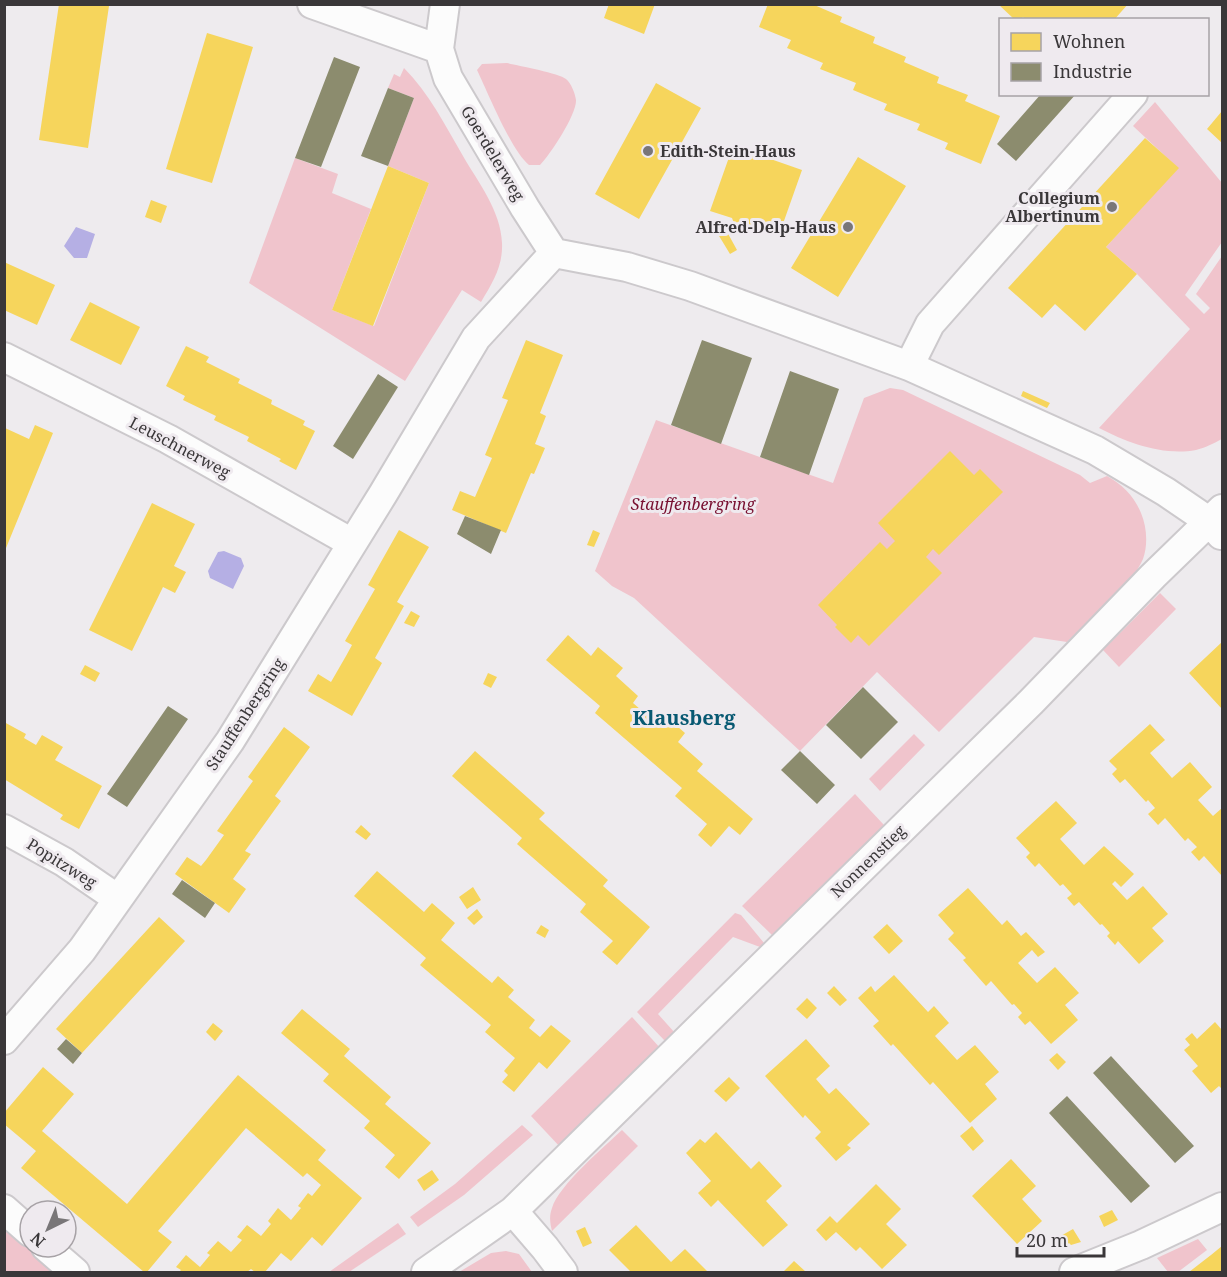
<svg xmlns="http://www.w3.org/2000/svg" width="1227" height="1277" font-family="'Noto Serif',serif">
<rect width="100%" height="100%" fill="#eeebee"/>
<path fill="#f0c4cc" d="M 507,63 C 518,66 559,73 566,79 C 571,83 575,93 576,100 C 577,114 550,155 540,165 L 529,165 C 512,152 488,93 477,70 L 482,64 Z
M 404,68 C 429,93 445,125 463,156 C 478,182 501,211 502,243 C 503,266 493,282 481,302 L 462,290 L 405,381 L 249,283 L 295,158 L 338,174 L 332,193 L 371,209 L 332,310 L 374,326 L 429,183 L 388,166 L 414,98 L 388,88 L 394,74 L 400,77 Z
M 1155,102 L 1222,183 L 1222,242 L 1185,295 L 1204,314 L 1210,308 L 1196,294 L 1222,256 L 1222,439 C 1214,443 1205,448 1196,450 C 1163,456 1128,443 1099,428 L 1190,329 L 1137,274 L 1106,247 L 1178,168 L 1133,126 Z
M 890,388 L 903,390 L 1080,475 L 1090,483 L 1107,476 C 1123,485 1134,496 1141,513 C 1147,527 1148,545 1143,559 C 1131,587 1089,620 1067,642 L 1034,637 L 939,732 L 877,672 L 800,751 L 634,598 L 612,586 L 595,571 L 656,420 L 833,483 L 864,398 Z
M 1160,593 L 1176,609 L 1119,667 L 1103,650 Z
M 914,734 L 925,745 L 880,791 L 869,779 Z
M 855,794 L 884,825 L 773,936 L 742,906 Z
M 735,913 L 741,915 L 764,943 L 760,947 L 733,937 L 727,943 L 658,1014 L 675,1033 L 666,1042 L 637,1012 Z
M 632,1017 L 661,1049 L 561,1148 L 531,1116 Z
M 522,1125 L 533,1135 L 464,1195 L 418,1227 L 410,1217 L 455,1184 Z
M 622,1130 L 638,1146 L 552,1231 C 550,1223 549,1216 552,1208 C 559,1185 603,1148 622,1130 Z
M 398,1223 L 406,1234 L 349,1272 L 329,1272 Z
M 5,1229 L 55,1272 L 5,1272 Z
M 1198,1239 L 1207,1250 L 1178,1272 L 1168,1272 L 1157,1258 Z
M 506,1251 L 519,1254 L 532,1272 L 459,1272 L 491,1253 Z"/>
<path fill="#b5afe4" d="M 76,227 L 95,234 L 87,258 L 74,258 L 64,246 Z
M 224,551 L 241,558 L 244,566 L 233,589 L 210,578 L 208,571 L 218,552 Z"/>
<path fill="#f6d55c" d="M 59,4 L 109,6 L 88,148 L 39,140 Z
M 609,4 L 655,4 L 644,34 L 604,18 Z
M 768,4 L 812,4 L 842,17 L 840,22 L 875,37 L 873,43 L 906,57 L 904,62 L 939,77 L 937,83 L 968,95 L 965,101 L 1000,116 L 981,164 L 945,149 L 948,143 L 917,130 L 920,124 L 884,110 L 887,104 L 853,90 L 856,83 L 820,69 L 823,63 L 787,48 L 791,40 L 759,27 Z
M 998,4 L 1128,4 L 1114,20 L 1025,20 L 1023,17 L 1021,20 L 1015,20 Z
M 207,33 L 253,47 L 212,183 L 166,169 Z
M 656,83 L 701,108 L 639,219 L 595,194 Z
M 1222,111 L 1222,143 L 1207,129 Z
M 1145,138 L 1179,168 L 1106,247 L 1137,274 L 1085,331 L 1055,304 L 1042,318 L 1008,288 Z
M 733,146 L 802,170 L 779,235 L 759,228 L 752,233 L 742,232 L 735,226 L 732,218 L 710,211 Z
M 858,157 L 906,186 L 838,297 L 791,268 Z
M 388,166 L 429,183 L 373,326 L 332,310 Z
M 151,200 L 167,206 L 161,223 L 145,217 Z
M 721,221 L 737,250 L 730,254 L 713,226 Z
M 4,262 L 55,285 L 37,325 L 4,310 Z
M 90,302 L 140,327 L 121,365 L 70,340 Z
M 526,340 L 563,355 L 540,413 L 546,416 L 535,444 L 545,448 L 534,474 L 531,473 L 506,533 L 452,510 L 460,491 L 475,497 L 492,458 L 485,455 L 508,400 L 502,398 Z
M 186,346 L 209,357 L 206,362 L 240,379 L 238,383 L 272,400 L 271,404 L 305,421 L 303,425 L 315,431 L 296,470 L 279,461 L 281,459 L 247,441 L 249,437 L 214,420 L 216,416 L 183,400 L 185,396 L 166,386 Z
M 1023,391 L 1050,403 L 1047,408 L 1021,396 Z
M 35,425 L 53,433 L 4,553 L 4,430 L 5,428 L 29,439 Z
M 950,451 L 974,475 L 980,469 L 1003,492 L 939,555 L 933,549 L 926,557 L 942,573 L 869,646 L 858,635 L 851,643 L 835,627 L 837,625 L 818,605 L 880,542 L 887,549 L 895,541 L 878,523 Z
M 152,503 L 195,524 L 174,566 L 186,572 L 175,593 L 163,587 L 132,651 L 89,630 Z
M 399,530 L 429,547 L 397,602 L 404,606 L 375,658 L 382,663 L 352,716 L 308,691 L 318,674 L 331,682 L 346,656 L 352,645 L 345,641 L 375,589 L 368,585 Z
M 593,530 L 600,533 L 594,547 L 587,545 Z
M 411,611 L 420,616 L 414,627 L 404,623 Z
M 568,635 L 591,656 L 598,647 L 623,668 L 616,676 L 638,696 L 633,703 L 656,723 L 663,714 L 685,733 L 678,742 L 703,764 L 697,771 L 753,819 L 740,835 L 729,826 L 711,847 L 698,835 L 707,824 L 675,796 L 682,788 L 595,713 L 600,706 L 546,660 Z
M 1222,642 L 1222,709 L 1189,673 Z
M 85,665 L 100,673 L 95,682 L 80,674 Z
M 488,673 L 497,677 L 491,688 L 483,684 Z
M 4,722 L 26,734 L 24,738 L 36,745 L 42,735 L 63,747 L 55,760 L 102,786 L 79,829 L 60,819 L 63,815 L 4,779 Z
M 1150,724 L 1165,740 L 1150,753 L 1172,778 L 1190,762 L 1212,787 L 1198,800 L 1213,816 L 1222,808 L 1222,876 L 1204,856 L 1199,861 L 1191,852 L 1197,847 L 1188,838 L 1185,841 L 1165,818 L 1158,825 L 1148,814 L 1155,808 L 1148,800 L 1146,802 L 1125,779 L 1120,783 L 1112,774 L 1117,769 L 1109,761 Z
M 284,727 L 310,747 L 275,796 L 281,801 L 245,851 L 251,854 L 233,879 L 246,889 L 229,913 L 175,874 L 187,857 L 201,866 L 206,860 L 224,835 L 217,831 L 253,781 L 248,777 Z
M 475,751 L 545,813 L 539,819 L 608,880 L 603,886 L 650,927 L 617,965 L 602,952 L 613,941 L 580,912 L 586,904 L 517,844 L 522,838 L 452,776 Z
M 1056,801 L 1077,823 L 1060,839 L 1084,865 L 1104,846 L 1134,874 L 1121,887 L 1115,881 L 1112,884 L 1127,900 L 1143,886 L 1168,914 L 1152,928 L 1164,941 L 1139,964 L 1118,941 L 1115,945 L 1107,936 L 1110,933 L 1102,924 L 1100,925 L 1079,902 L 1074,906 L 1067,898 L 1072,894 L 1063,884 L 1060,886 L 1039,863 L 1035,867 L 1026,857 L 1030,853 L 1016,838 Z
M 361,825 L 371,834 L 366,840 L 355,832 Z
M 377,871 L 424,912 L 432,903 L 455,923 L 441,940 L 492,983 L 498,976 L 514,990 L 508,997 L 535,1020 L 529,1028 L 540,1037 L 551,1025 L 571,1041 L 547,1069 L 539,1062 L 514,1092 L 502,1082 L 508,1075 L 504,1071 L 515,1058 L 485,1032 L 491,1025 L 420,965 L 426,958 L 354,896 Z
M 473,887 L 481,900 L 467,909 L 459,897 Z
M 968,888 L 1002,925 L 1007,920 L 1021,936 L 1026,932 L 1045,952 L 1038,957 L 1032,950 L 1018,963 L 1037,983 L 1055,967 L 1079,993 L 1065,1005 L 1078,1020 L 1051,1044 L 1030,1021 L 1025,1025 L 1018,1017 L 1022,1013 L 1014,1004 L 1012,1005 L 991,981 L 986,986 L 963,960 L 966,958 L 948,939 L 954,933 L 938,915 Z
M 477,909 L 483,917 L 474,925 L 467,918 Z
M 159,917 L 185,941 L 82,1053 L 56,1029 Z
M 887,924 L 903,941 L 889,954 L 873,937 Z
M 541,925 L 549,930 L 545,938 L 536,933 Z
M 894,975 L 928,1012 L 934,1006 L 949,1023 L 935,1036 L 957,1060 L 975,1045 L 999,1072 L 985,1084 L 997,1099 L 970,1123 L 933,1082 L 930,1085 L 893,1044 L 891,1046 L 873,1026 L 879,1021 L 858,998 L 871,986 L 875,992 Z
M 834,986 L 847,1000 L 840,1006 L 827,993 Z
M 807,998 L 817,1008 L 807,1019 L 796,1009 Z
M 302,1009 L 350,1049 L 344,1056 L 391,1097 L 385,1104 L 431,1143 L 399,1179 L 385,1167 L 395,1155 L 364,1128 L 370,1121 L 323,1081 L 329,1074 L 281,1033 Z
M 1215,1022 L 1222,1030 L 1222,1089 L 1219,1086 L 1211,1093 L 1192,1071 L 1198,1066 L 1184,1050 L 1190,1045 L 1185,1039 L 1192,1033 L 1197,1039 Z
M 213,1023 L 223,1031 L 215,1041 L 206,1032 Z
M 806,1039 L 830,1066 L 816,1079 L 829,1094 L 836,1088 L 870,1124 L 847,1145 L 851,1148 L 836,1161 L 815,1138 L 821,1132 L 805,1115 L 803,1118 L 765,1076 Z
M 1057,1053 L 1066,1062 L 1058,1070 L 1049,1060 Z
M 43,1067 L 74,1094 L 42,1131 L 127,1204 L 238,1075 L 326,1150 L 318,1160 L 362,1198 L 322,1246 L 312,1237 L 291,1261 L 281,1253 L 265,1272 L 255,1272 L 251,1269 L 247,1272 L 179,1272 L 181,1270 L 176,1267 L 186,1255 L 200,1267 L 210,1255 L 207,1253 L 218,1241 L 231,1252 L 242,1240 L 237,1237 L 247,1225 L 261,1236 L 271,1224 L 268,1221 L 278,1208 L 291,1220 L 301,1208 L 298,1206 L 308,1193 L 312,1196 L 321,1185 L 307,1173 L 303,1177 L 246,1128 L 158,1231 L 172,1242 L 147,1272 L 144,1272 L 21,1168 L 36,1151 L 4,1124 L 4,1113 Z
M 729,1077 L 740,1088 L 726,1102 L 714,1091 Z
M 972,1126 L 984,1141 L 973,1151 L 960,1136 Z
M 716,1132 L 751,1169 L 759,1161 L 782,1186 L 766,1201 L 788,1225 L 763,1247 L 718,1200 L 711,1207 L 698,1193 L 711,1181 L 686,1153 L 700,1139 L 705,1143 Z
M 1011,1159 L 1036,1186 L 1022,1199 L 1042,1221 L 1017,1244 L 972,1196 Z
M 432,1170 L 439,1180 L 424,1191 L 417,1180 Z
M 876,1184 L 901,1209 L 886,1224 L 907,1245 L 882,1269 L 860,1247 L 856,1251 L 836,1232 L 826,1241 L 816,1230 L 830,1216 L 837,1223 Z
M 1112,1210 L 1118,1220 L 1104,1227 L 1099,1216 Z
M 636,1225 L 671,1262 L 685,1249 L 708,1272 L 631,1272 L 609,1250 Z
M 585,1227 L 592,1243 L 583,1247 L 576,1231 Z
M 1073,1229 L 1081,1242 L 1071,1245 L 1069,1243 L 1065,1246 L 1060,1243 L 1059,1237 Z
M 1222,1246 L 1222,1272 L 1189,1272 L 1211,1255 Z
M 794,1261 L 806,1272 L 783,1272 Z"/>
<path fill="#8c8c6e" d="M 334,57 L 360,67 L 321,167 L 295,158 Z
M 388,88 L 414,98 L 388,166 L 361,156 Z
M 1041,94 L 1076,94 L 1016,161 L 997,144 Z
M 702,340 L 752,358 L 721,444 L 671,425 Z
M 790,371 L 839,389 L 809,475 L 760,457 Z
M 378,374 L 398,387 L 353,459 L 333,446 Z
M 465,516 L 501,530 L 491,554 L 457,534 Z
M 863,687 L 898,722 L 861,759 L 826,725 Z
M 168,706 L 188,719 L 127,807 L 107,794 Z
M 800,751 L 835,785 L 817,804 L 781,770 Z
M 182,880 L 215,903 L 205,918 L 172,894 Z
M 66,1039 L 82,1053 L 73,1064 L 57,1049 Z
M 1111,1056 L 1194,1146 L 1175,1163 L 1093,1073 Z
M 1067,1096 L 1150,1186 L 1131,1203 L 1049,1113 Z"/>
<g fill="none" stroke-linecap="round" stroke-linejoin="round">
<g stroke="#ccc9cc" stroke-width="32">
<path id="minor" d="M 312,4 L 439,49
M 445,4 L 439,49 L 448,78 L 525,208 L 554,253
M 554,253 L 627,267 L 690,286 L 909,366 L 1095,450 L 1166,492 L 1210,522 L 1221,535
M 4,357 L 168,439 L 352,543
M 909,366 L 930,324 L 1133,94
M 4,829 L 64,862 L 118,899
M 4,1040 L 82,950 L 230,741 L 383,494 L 476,338 L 554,253
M 4,1209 L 30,1232
M 513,1211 L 545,1248 L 563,1272
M 46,1247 L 75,1272
M 426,1272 L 513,1211 L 1031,702 L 1153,576 L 1222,509
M 1074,1272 L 1141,1245 L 1222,1207"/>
</g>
<use href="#minor" stroke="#fcfcfc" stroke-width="28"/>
</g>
<g fill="#797678" stroke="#efeaef" stroke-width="2">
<circle cx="648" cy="151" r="6"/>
<circle cx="1112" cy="207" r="6"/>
<circle cx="848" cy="227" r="6"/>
</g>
<g text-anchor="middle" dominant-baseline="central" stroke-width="6" stroke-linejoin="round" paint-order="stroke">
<g font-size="16" font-weight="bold" fill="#3a3739" stroke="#efeaef" text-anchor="end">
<text x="660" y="151" text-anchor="start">Edith-Stein-Haus</text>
<text x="1100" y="198">Collegium<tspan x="1100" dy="18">Albertinum</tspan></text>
<text x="836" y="227">Alfred-Delp-Haus</text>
</g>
<g font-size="16" fill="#3a3739" stroke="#efeaef">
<text transform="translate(493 153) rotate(59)">Goerdelerweg</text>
<text transform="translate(180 447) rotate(28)">Leuschnerweg</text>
<text transform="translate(245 714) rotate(-57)">Stauffenbergring</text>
<text transform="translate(868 861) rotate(-44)">Nonnenstieg</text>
<text transform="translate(62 863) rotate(32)">Popitzweg</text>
</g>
<g font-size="16" font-style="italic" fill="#780f30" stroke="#efeaef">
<text x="693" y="504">Stauffenbergring</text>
</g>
<g font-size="20" font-weight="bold" fill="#085972" stroke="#efeaef">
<text x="684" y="717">Klausberg</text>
</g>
</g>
<rect width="1227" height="1277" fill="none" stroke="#3a3739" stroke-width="12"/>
<rect x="999" y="18" width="210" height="78" fill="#efeaef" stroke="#a7a2a6" stroke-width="1.5"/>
<rect x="1011" y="33" width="30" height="18" fill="#f6d55c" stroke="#a7a2a6" stroke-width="1.5"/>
<text x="1053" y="48" font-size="18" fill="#3a3739">Wohnen</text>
<rect x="1011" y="63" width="30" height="18" fill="#8c8c6e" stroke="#a7a2a6" stroke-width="1.5"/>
<text x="1053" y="78" font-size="18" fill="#3a3739">Industrie</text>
<g transform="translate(48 1229) rotate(223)"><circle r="28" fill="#efeaef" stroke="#a7a2a6" stroke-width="1.5"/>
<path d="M0-4.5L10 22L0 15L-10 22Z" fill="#797678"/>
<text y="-9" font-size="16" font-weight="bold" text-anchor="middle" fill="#3a3739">N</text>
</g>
<path d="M1017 1247v9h87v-9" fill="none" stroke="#3a3739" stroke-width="3"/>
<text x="1026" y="1247" font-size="18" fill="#3a3739" stroke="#efeaef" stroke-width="4.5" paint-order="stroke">20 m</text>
</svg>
